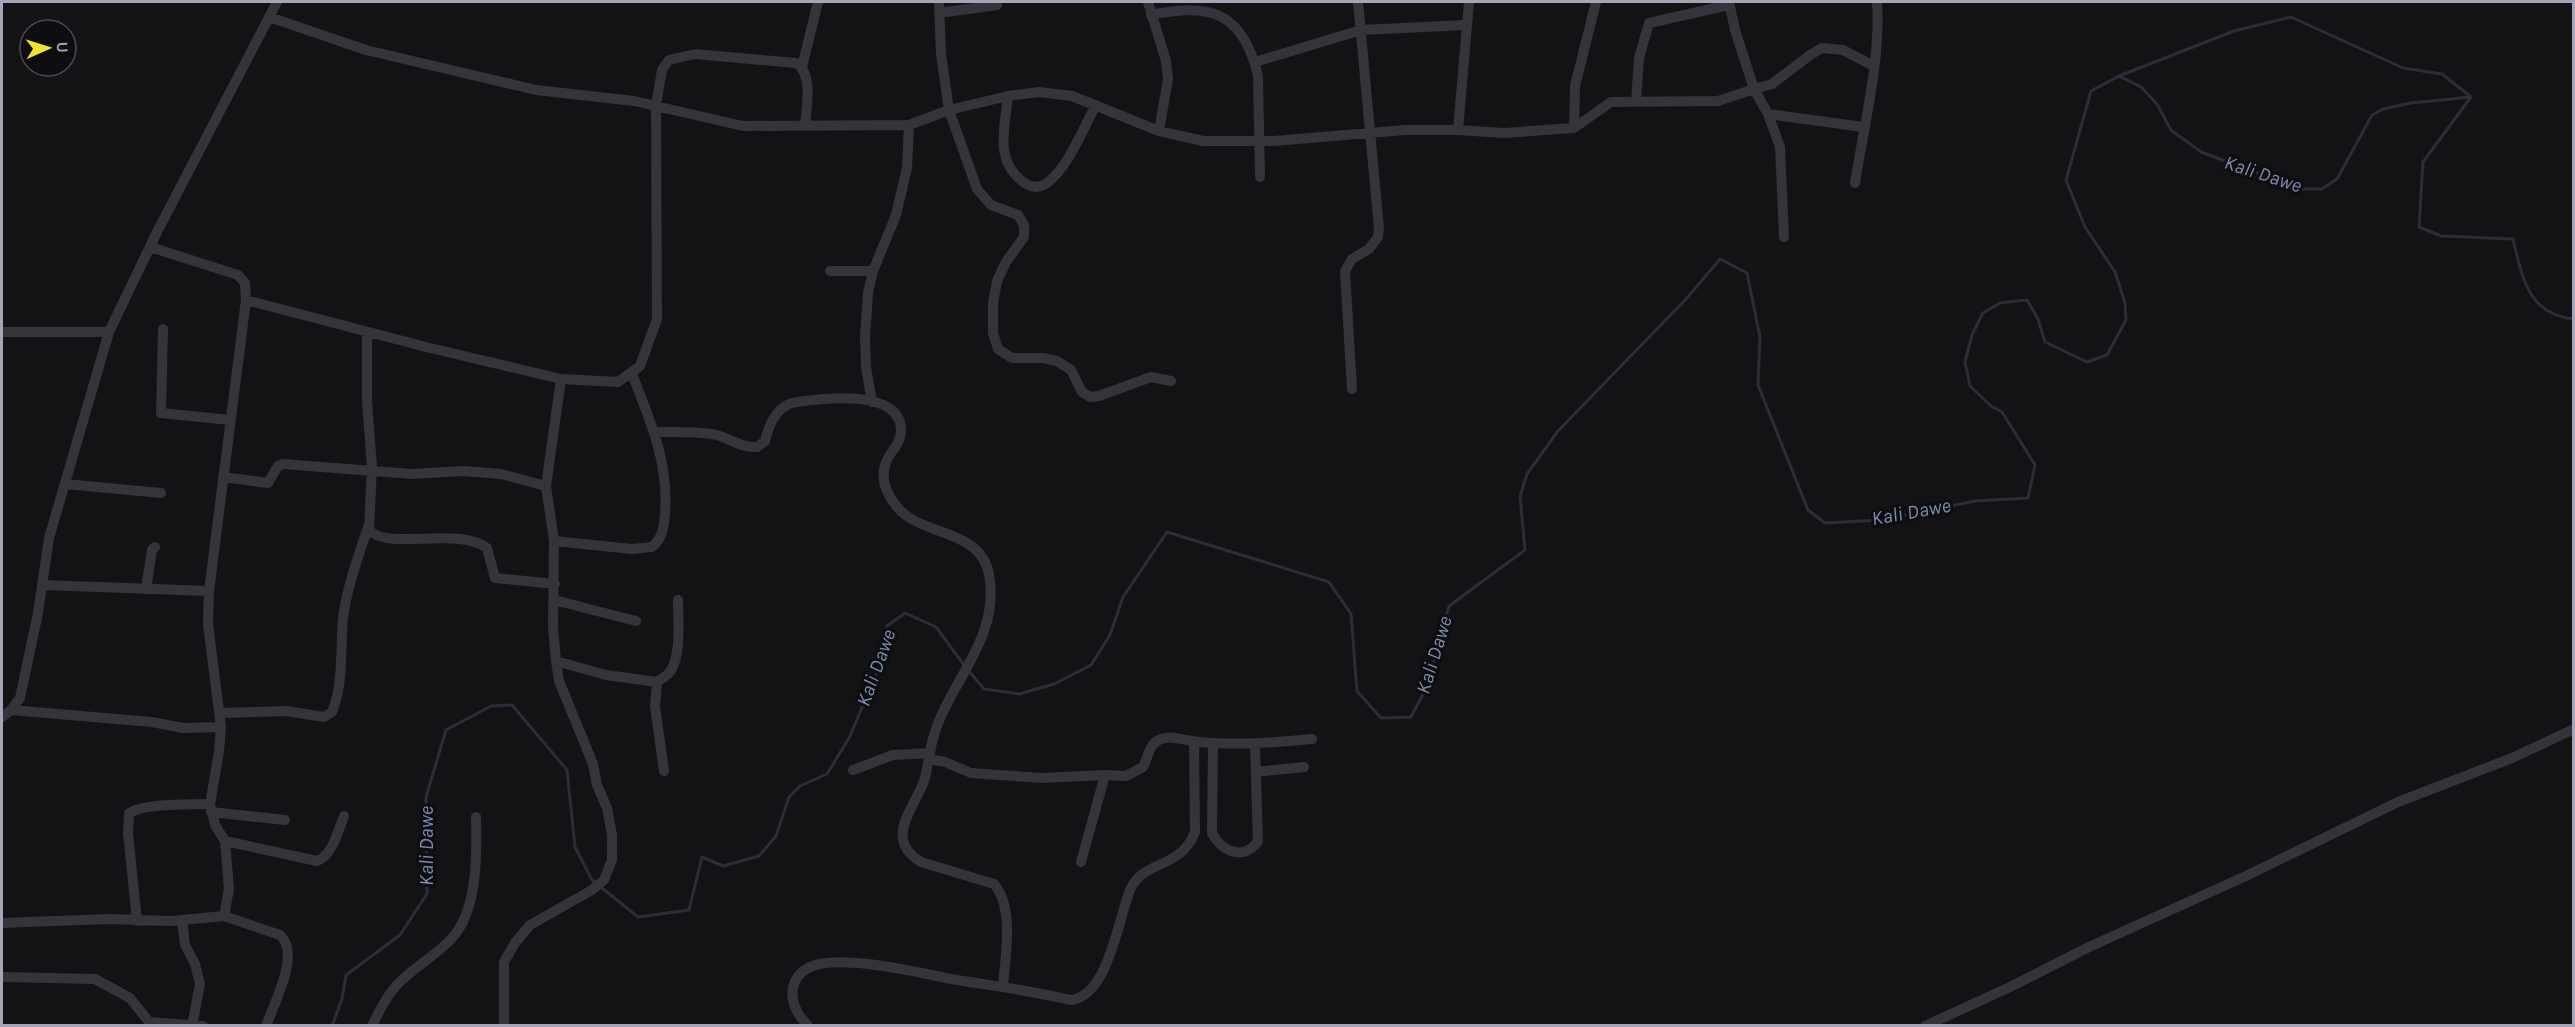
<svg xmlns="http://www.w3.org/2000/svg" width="2575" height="1027" font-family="Karla,sans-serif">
<rect width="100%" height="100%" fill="#131315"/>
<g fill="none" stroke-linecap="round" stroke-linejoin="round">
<path stroke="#2a2e38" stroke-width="3" d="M 2119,76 L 2234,31 L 2291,17 L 2403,68 L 2442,74 L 2471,97
M 2471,97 L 2423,162 L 2419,227 L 2441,236 L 2513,239 C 2522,275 2527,315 2574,319
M 968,670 L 984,689 L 1019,694 L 1054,684 L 1091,665 L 1110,635 L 1123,597 L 1167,532 L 1329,582 L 1351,614 L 1357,691 L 1381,718 L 1411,717 L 1428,685 L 1449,606 L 1525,550 L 1520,496 L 1527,474 L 1558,431 L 1687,298 L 1720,259 L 1747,273 L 1760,337 L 1758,385 L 1808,510 L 1825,523 L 1881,520 L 1975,501 L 2028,498 L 2035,465 L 2002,412 L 1991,406 L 1970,386 L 1965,362 L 1972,335 L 1983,313 L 2000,303 L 2027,300 L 2038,319 L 2045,342 L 2087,362 L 2107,355 L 2126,320 L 2125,303 L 2115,272 L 2085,227 L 2066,180 L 2091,91 L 2119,76 L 2141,87 L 2157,104 L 2171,130 L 2201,152 L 2300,189 L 2322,189 L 2337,179 L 2372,115 L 2383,109 L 2411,103 L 2471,97
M 332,1026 L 342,999 L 346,975 L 400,935 L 427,894 L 426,797 L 446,730 L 491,706 L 512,705 L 567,770 L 575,847 L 592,880 L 638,917 L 689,910 L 702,857 L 723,866 L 759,856 L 776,836 L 789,797 L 800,786 L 827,774 L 849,738 L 882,661 L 887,626 L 905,613 L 936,627 L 964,665"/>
<path stroke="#35343a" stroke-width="10" d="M 939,2 L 941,54 L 949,110 L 977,189 L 991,205 L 1018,215 L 1024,225 L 1024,237 L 1006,262 L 997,281 L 993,303 L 993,333 L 998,349 L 1012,358 L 1043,358 L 1057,361 L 1071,370 L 1082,392 L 1090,397 L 1099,396 L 1151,377 L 1171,381
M 1148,2 L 1166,61 L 1168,79 L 1159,131
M 939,13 L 997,5
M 1151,15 C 1210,2 1243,12 1258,76 L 1260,177
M 269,17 L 366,50 L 536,90 L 634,101 L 743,126 L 909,125 L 949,110 L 1008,96 L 1039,92 L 1072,96 L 1159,131 L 1203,141 L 1274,141 L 1405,130 L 1458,130 L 1504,133 L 1574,128 L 1611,102 L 1718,101 L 1754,89 L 1735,30 L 1729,2
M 1255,62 L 1361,30 L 1466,25
M 802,67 L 818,2
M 1008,96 C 1005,129 993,162 1026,184 C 1033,188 1040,188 1047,183 C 1070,165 1082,130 1096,105
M 1636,101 L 1639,58 L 1649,23 L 1729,5
M 1768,114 L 1863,127
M 1574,128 L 1575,86 L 1596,2
M 1458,130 L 1469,2
M 1855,183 C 1864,125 1881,59 1877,2
M 1784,237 L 1780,147 L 1768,114 L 1754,89 L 1772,84 L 1810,55 L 1822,48 L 1843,50 L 1872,65
M 150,247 L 238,275 L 245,283 L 246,300 L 426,347 L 561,379 L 618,382 L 640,366 L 657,319 L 656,105 L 662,70 L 669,60 L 695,54 L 796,63 C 814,74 806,108 805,126
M 830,271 L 873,271
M 163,329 L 161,413 L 230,420
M 2,332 L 109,332
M 367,332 L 367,401 L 372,467 L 369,530 C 388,551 457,526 487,548 L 495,578 L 555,584
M 1352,389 L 1345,271 L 1352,259 L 1369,249 L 1378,237 L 1379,228 L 1358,2
M 872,402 L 866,367 L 865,337 L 868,293 L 873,271 L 896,215 L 907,168 L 909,125
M 655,432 C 674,432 693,431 712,434 C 729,437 740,448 757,447 L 765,441 C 769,424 778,404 797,402 C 824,398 904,388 901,433 C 900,440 895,448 891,453 C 878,472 883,490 897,507 C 922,537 980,528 989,574 C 1002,645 939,689 930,753
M 223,477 L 268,483 L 278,466 L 283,464 L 412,474 L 463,471 L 501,474 L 546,486
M 65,484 L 161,493
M 554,541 L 632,549 L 652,547 C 663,538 664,526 665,513 C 669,463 650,420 632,374
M 42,585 L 209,591
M 146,589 L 152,550 L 155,547
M 554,600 L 636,621
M 556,661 L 606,675 L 657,682
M 11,710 L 152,722 L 183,728 L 221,727
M 219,713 L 286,711 L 324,717 L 332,712 C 344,683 340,649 343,618 C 347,587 358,557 368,527
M 2,717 L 11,710 L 20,698 L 38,613 L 49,538 L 109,332 L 158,230 L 277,2
M 1213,743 L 1212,833 C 1221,851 1244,862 1258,841 L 1255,744
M 929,759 L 945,762 L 971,773 L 1042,778 L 1105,775 L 1126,776 L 1143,767 C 1148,758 1149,744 1159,740 C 1169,735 1181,739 1191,741 C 1232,746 1271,743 1312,739
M 853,770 L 893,755 L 930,753 C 928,762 927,772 924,781 C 914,809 883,839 921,862 L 994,884 C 1015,909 1005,957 1003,987
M 664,771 L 655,706 L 657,682 C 661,679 666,676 669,673 C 682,657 678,620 678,600
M 1256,772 L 1304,767
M 211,812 L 285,820
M 225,841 L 317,861 C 332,856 338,831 344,816
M 1081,862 L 1105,775
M 224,916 L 229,889 L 225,841 L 215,825 L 210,804 L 219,752 L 221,727 L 208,624 L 209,591 L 246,300
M 182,920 L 185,945 L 195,964 L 200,984 L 192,1026
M 137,921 L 128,833 L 129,813 C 147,803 188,805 210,804
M 2,923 L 108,919 L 171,921 L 224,916 L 280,935 C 301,954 274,1003 266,1026
M 2,977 L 95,979 L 130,998 L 149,1022 L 203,1026
M 372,1026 C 378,1013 386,997 396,986 C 412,968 436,956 452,938 C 478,910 477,853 476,817
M 504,1026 L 504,962 L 515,943 L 530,925 L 592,890 L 604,880 L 612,860 L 612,835 L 607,808 L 597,785 L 593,764 L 559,681 L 556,661 L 553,627 L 554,541 L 546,486 L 561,379
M 808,1026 C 805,1021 799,1017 797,1011 C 789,996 791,977 808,968 C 838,952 923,974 957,980 C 995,986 1033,991 1070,1000 C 1109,997 1118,917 1131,888 C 1144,860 1181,869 1195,832 L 1194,741
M 1925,1026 L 2008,988 L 2089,947 L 2248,875 L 2398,802 L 2512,758 L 2574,729"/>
</g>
<g text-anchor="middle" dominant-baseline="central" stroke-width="6" stroke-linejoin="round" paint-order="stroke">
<g font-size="20" font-style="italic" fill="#7c8ab0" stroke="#0e0e10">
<text transform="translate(2263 174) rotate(18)">Kali Dawe</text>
<text transform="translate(1911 512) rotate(-10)">Kali Dawe</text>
<text transform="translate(1434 655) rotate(-73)">Kali Dawe</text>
<text transform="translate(876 668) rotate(-70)">Kali Dawe</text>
<text transform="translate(426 846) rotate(-90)">Kali Dawe</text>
</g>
</g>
<rect width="2575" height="1027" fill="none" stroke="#a5a5b5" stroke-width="6"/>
<g transform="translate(48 48) rotate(87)"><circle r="28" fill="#0e0e10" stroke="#4a4a52" stroke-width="1.5"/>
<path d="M0-4.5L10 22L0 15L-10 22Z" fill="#eee232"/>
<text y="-9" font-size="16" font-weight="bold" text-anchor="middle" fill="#a5a5b5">U</text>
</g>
</svg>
